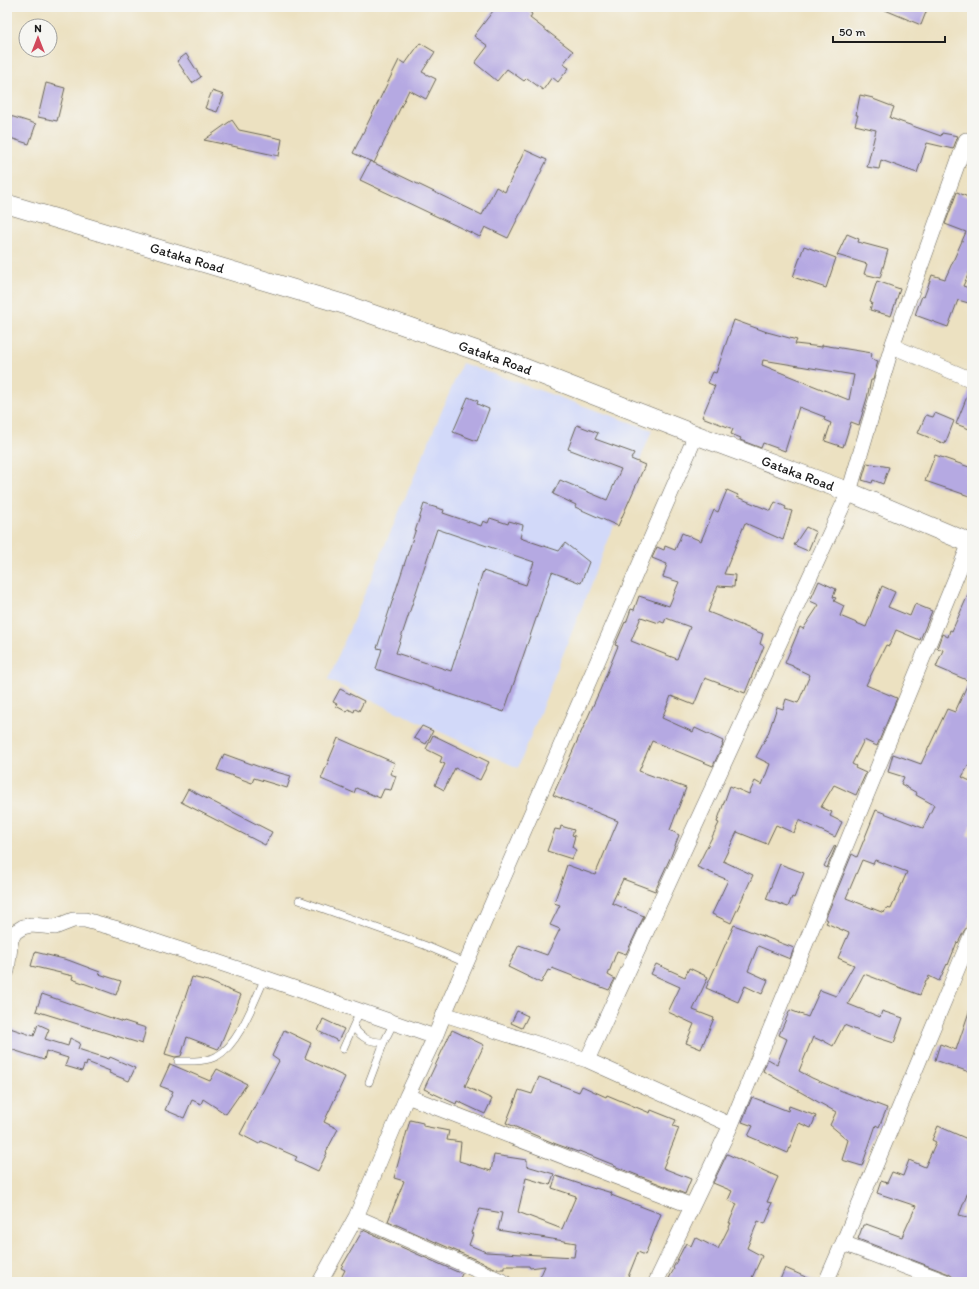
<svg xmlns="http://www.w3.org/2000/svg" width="979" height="1289" font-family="Itim,sans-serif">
<rect width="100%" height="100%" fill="#f6f6f2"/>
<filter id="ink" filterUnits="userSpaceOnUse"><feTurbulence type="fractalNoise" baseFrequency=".025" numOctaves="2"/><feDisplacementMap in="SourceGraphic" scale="8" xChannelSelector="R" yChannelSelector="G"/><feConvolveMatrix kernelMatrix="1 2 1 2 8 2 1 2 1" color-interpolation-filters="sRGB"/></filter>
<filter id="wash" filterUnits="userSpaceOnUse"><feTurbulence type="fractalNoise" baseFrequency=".012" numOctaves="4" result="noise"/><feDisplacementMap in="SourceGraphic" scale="16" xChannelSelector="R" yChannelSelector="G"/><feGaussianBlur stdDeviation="0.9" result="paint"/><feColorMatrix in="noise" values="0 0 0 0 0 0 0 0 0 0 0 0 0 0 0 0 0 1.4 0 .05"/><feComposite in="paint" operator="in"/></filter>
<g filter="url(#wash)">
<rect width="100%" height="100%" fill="#ece1c1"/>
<path fill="#d2d9f9" d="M 462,363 L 652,430 L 518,768 L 328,680 Z"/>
<g id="blocks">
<path fill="#b5a9e2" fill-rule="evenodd" d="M 496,7 L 523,7 L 532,14 L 530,18 L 573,51 L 563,64 L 569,68 L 558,82 L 552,77 L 543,90 L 527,78 L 524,81 L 507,69 L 497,81 L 475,63 L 488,46 L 474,36 Z
M 878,7 L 928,7 L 921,25 Z
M 420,43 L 435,52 L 422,72 L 436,79 L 426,99 L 409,90 L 374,163 L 353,153 L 399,60 L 405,64 Z
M 186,54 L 201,77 L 192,83 L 177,61 Z
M 46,83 L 65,88 L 57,121 L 38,117 Z
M 212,91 L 224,95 L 217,112 L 205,108 Z
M 860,95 L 873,98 L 873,99 L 894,107 L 890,118 L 941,136 L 942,133 L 958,136 L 953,149 L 927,143 L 917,173 L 881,160 L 879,169 L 867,167 L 876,130 L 855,125 L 858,115 L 856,115 Z
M 7,115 L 36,124 L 29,144 L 7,137 Z
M 232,120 L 239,130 L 282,139 L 279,156 L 204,140 Z
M 525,150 L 547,160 L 508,238 L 485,227 L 480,237 L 360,180 L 370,161 L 482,215 L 496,187 L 505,192 Z
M 957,192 L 972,199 L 972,266 L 963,286 L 972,289 L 972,304 L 958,300 L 948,327 L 915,315 L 922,296 L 924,297 L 932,275 L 945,279 L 966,232 L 945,224 Z
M 847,234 L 859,239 L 858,242 L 888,250 L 880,278 L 864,274 L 867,264 L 837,255 Z
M 804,246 L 836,258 L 826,288 L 793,277 Z
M 877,281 L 900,289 L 891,316 L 870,310 L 872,303 L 870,302 Z
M 734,320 L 767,332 L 797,340 L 795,344 L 822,347 L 822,345 L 872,353 L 871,359 L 878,361 L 873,380 L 871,380 L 867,398 L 859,425 L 851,422 L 843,447 L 825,441 L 831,423 L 824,420 L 825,417 L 799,407 L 785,451 L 763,443 L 761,448 L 740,440 L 741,438 L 731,434 L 733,429 L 702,417 L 715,386 L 708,383 L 713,372 L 716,373 ZM 763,360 L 854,375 L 849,400 L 762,365 Z
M 970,389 L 972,389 L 972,430 L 956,424 Z
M 468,397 L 478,401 L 477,404 L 489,409 L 477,441 L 453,432 Z
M 935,413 L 954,421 L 945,444 L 918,433 L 926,415 L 933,417 Z
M 577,425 L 598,433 L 595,439 L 634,453 L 631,459 L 645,465 L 618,526 L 575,507 L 576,505 L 553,494 L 560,480 L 607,500 L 621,469 L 568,449 Z
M 935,455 L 972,468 L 972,497 L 925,481 Z
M 867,463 L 889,467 L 883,484 L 873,480 L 872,483 L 862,480 Z
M 727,490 L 738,495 L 737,497 L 771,511 L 775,502 L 786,507 L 785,509 L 792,511 L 783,540 L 745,523 L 724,574 L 735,575 L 734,587 L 718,586 L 708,612 L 763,634 L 760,644 L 764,646 L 745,693 L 705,678 L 694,705 L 671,696 L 662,718 L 693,732 L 695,728 L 723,741 L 722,744 L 723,744 L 713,766 L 652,741 L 639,771 L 686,788 L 670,830 L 679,835 L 671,856 L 655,891 L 623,879 L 612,903 L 644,916 L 626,954 L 617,951 L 608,975 L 615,979 L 609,990 L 552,968 L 551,971 L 548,970 L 541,983 L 508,967 L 519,945 L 547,955 L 560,929 L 550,925 L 560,905 L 554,903 L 567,865 L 595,875 L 618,821 L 553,795 L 600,690 L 618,646 L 615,645 L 625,622 L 626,623 L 631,609 L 634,610 L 639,596 L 669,606 L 679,582 L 663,577 L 667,564 L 652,558 L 657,547 L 664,550 L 665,546 L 675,550 L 682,533 L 701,541 L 714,510 L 718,512 ZM 641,617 L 659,623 L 659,621 L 664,623 L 666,618 L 690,627 L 677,659 L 631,641 Z
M 424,504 L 444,510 L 443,513 L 481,526 L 483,521 L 488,523 L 490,518 L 508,524 L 509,521 L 523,525 L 520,538 L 559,551 L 565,543 L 589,562 L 581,583 L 552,572 L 504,712 L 376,669 L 382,649 L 377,648 ZM 437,529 L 534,562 L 526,585 L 483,571 L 451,671 L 396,653 Z
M 806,527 L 816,532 L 808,551 L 794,545 Z
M 819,581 L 836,589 L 833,597 L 836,598 L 834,601 L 844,606 L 840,616 L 866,627 L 882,586 L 895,592 L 888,607 L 910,616 L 915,604 L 932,611 L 920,640 L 896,630 L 889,646 L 886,645 L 866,685 L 897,698 L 877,746 L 864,740 L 852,764 L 856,766 L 855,768 L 866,773 L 856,795 L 834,785 L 821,807 L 832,812 L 830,816 L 842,822 L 835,837 L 799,820 L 794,833 L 776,825 L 767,844 L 737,832 L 723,861 L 753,875 L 731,923 L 712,914 L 728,880 L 697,867 L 719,823 L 717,822 L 730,786 L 749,794 L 755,781 L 762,785 L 770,764 L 756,757 L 768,734 L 777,707 L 783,709 L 786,699 L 798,703 L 810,675 L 793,667 L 793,666 L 785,663 L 800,627 L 803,629 L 819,605 L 810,601 Z
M 972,586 L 972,759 L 962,777 L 972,782 L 972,824 L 967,835 L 972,837 L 972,913 L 967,927 L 964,931 L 958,943 L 957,942 L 948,965 L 947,964 L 939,981 L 929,976 L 928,980 L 926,980 L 920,995 L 864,974 L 848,1004 L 880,1017 L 882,1011 L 903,1018 L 894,1043 L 869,1035 L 844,1025 L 833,1046 L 822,1040 L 822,1041 L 813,1037 L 799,1071 L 812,1078 L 842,1091 L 887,1108 L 879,1127 L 876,1125 L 862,1166 L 842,1160 L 848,1140 L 830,1125 L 836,1112 L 763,1071 L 768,1059 L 777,1064 L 787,1039 L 779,1035 L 790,1010 L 808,1017 L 820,990 L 836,996 L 854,965 L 838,958 L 849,933 L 826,923 L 828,920 L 826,919 L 826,917 L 852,854 L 857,857 L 876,810 L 923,828 L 934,805 L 916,795 L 917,793 L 901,784 L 904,777 L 888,772 L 893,754 L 921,764 L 947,709 L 955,712 L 969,681 L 936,667 L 943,650 L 937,648 L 942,634 L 948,637 L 950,630 L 952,631 ZM 862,860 L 873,864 L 875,860 L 907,872 L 891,909 L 886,908 L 884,913 L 846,898 Z
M 340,689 L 364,701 L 359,711 L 355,709 L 354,712 L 348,709 L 347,712 L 336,706 L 337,704 L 333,702 Z
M 422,726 L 433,731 L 426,744 L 414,738 Z
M 433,735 L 489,762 L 480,780 L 455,768 L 444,790 L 435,785 L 445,764 L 440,762 L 442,757 L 426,749 Z
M 338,738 L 395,763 L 390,774 L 396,776 L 391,790 L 384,789 L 380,798 L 356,788 L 354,793 L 321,779 Z
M 224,754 L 265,769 L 291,776 L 287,788 L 254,778 L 252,783 L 217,770 Z
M 188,789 L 272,832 L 265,845 L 181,802 Z
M 561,826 L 574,830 L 572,835 L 575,836 L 572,847 L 576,850 L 572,859 L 547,851 L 555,829 L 560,830 Z
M 835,845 L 836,846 L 827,868 L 824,866 Z
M 780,864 L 804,873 L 794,898 L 792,897 L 788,907 L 766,899 Z
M 734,925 L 794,948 L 790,959 L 758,946 L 748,971 L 768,980 L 762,994 L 745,986 L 738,1002 L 706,988 Z
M 35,952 L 68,960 L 100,972 L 99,974 L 121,981 L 116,995 L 72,979 L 73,976 L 31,966 Z
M 656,964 L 685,977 L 689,968 L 708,977 L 693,1010 L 714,1018 L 701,1049 L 686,1043 L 694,1024 L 668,1012 L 680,987 L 651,974 Z
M 192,977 L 208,981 L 241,995 L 219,1048 L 218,1049 L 187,1037 L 181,1056 L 175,1057 L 165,1054 L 171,1035 L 186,995 Z
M 42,994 L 123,1022 L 124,1021 L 146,1028 L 142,1044 L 36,1011 Z
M 970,1009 L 972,1009 L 972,1073 L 935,1060 L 940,1044 L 956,1050 Z
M 517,1011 L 528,1016 L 522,1028 L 511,1023 Z
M 323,1019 L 344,1029 L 338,1041 L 318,1031 Z
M 38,1024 L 49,1029 L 45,1039 L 68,1046 L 70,1038 L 80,1043 L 78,1049 L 109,1059 L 110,1057 L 135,1068 L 129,1081 L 109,1073 L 110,1071 L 87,1062 L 86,1066 L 84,1065 L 82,1071 L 65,1066 L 68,1058 L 46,1051 L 44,1060 L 7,1048 L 7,1027 L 34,1036 Z
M 284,1030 L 311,1043 L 305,1058 L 345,1077 L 324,1122 L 338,1129 L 326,1152 L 327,1153 L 318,1171 L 295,1160 L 297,1157 L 261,1141 L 259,1144 L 240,1134 L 279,1061 L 272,1056 Z
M 452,1030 L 484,1045 L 465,1086 L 492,1099 L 485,1114 L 457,1101 L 456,1104 L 424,1089 Z
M 170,1064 L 210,1081 L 217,1069 L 247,1084 L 226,1114 L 203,1099 L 201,1104 L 192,1100 L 184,1118 L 165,1110 L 173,1091 L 160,1086 Z
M 539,1077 L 579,1092 L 582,1086 L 606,1097 L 607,1095 L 650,1113 L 651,1110 L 676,1120 L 673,1126 L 679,1128 L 663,1168 L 691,1179 L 685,1194 L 614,1166 L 614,1165 L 579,1151 L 578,1152 L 556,1144 L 506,1123 L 519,1090 L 532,1094 Z
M 752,1097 L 788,1111 L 789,1106 L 816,1116 L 811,1128 L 799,1123 L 788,1153 L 748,1136 L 753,1126 L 742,1122 Z
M 410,1120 L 423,1123 L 423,1126 L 449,1131 L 447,1140 L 461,1142 L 459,1161 L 491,1171 L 494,1155 L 527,1160 L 527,1166 L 554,1174 L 550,1185 L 526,1178 L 518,1212 L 562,1229 L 576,1196 L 552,1188 L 556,1176 L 595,1189 L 595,1188 L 612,1193 L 611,1195 L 661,1214 L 645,1255 L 638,1252 L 626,1282 L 538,1282 L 545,1266 L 530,1268 L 529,1266 L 504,1266 L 504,1269 L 497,1269 L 388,1221 L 404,1181 L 394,1178 ZM 480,1209 L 502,1213 L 498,1230 L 576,1243 L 574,1257 L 486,1252 L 469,1245 L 473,1234 L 471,1233 Z
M 938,1126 L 972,1141 L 972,1188 L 970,1187 L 959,1215 L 972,1218 L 972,1282 L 958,1282 L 955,1281 L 953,1277 L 949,1274 L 858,1239 L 863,1225 L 866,1225 L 866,1224 L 902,1237 L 916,1206 L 877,1193 L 881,1181 L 887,1183 L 892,1172 L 903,1176 L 909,1160 L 925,1167 L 936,1142 L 932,1140 Z
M 727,1154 L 778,1177 L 767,1202 L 772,1203 L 769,1209 L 771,1210 L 765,1224 L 758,1221 L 747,1248 L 762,1256 L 750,1282 L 667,1282 L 674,1269 L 673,1268 L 686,1243 L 691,1246 L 695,1237 L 718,1249 L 731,1223 L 729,1223 L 737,1204 L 728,1200 L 732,1191 L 713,1183 Z
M 363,1230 L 462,1274 L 458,1282 L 339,1282 L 345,1270 L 341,1268 Z
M 785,1268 L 817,1282 L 779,1282 Z"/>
</g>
</g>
<g filter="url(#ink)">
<use href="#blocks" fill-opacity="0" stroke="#656156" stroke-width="1"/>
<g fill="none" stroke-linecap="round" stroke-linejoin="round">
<g stroke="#656156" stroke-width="8">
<path id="service" d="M 299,900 L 424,945 L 466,963
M 353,1027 C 363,1039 369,1042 384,1042 L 369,1082
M 384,1042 L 394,1022
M 343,1049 L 360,1011
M 178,1061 C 191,1061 206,1062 217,1056 C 239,1045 255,999 265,978"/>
</g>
<g stroke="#656156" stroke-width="16">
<path id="minor" d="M 892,346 L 972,380
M 7,971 L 11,939 L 15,932 L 23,927 L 31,925 L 55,927 L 73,920 L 85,920 L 118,929 L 265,978 L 435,1037
M 444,1014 L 587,1060 L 731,1125
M 587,1060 L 849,492 L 892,346 L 966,140
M 407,1096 L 692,1206
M 356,1217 L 504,1282
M 843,1243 L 946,1282
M 320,1282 L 356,1217 L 407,1096 L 435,1037 L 444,1014 L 696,435
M 656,1282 L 731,1125 L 970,543
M 826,1282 L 843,1243 L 972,934"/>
</g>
<g stroke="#656156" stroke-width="20">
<g id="tertiary">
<path id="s1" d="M 7,204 L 343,304 L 509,362 L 696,435 L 849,492 L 972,544"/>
</g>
</g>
<use href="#service" stroke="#fff" stroke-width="7"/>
<use href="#minor" stroke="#fff" stroke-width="15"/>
<use href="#tertiary" stroke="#fff" stroke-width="19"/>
</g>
</g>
<g text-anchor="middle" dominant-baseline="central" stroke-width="3.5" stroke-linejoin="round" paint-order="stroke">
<g font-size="14" fill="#1c1c1c" stroke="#f6f6f2">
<text stroke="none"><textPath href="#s1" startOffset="188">Gataka Road</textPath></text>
<text stroke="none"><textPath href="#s1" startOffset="512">Gataka Road</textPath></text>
<text stroke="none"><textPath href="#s1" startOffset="836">Gataka Road</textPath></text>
</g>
</g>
<rect width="979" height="1289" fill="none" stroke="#f6f6f2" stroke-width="24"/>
<g transform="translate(38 38)"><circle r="19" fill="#f6f6f2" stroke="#9f9f9c"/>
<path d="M0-3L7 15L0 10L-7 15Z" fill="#d1495b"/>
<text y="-6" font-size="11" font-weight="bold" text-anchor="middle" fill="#1c1c1c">N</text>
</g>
<path d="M833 36v6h112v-6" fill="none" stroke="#1c1c1c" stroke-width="2"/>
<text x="839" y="36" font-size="12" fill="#1c1c1c" stroke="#f6f6f2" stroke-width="3" paint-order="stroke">50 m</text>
</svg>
